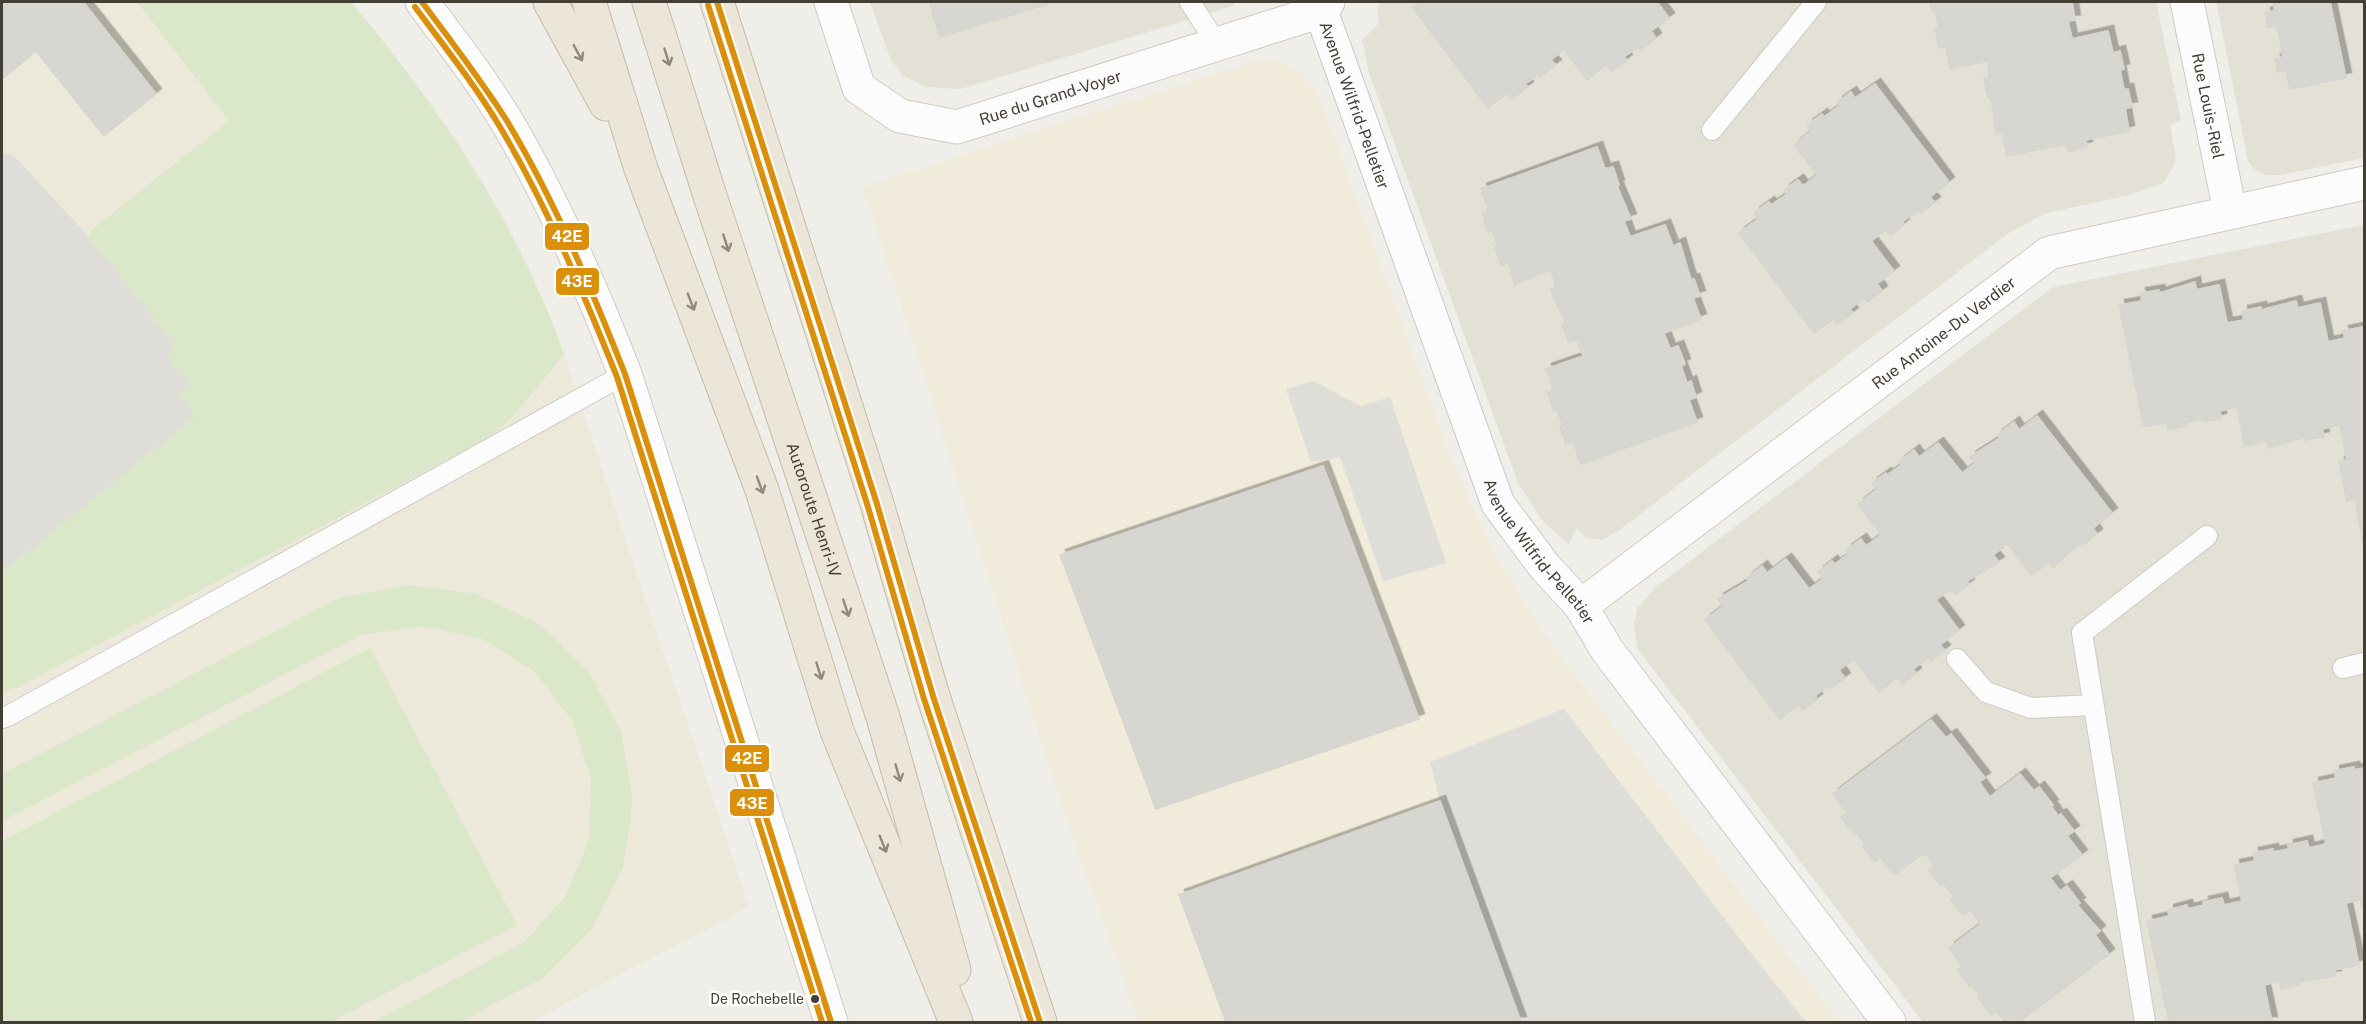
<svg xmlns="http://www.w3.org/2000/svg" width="2366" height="1024" font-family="'Public Sans',sans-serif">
<defs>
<filter id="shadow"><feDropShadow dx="5.5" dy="-5.5" stdDeviation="0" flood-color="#0004"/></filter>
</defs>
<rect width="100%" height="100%" fill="#efeee8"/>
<path fill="#e3e0d5" d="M 870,2 L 1237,2 L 1230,7 L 961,89 L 927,87 L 903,76 L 891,60 Z
M 1380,2 L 2156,2 L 2181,120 L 2170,125 L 2176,157 L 2173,168 L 2163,183 L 2126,196 L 2047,213 L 2010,232 L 1618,531 L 1602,540 L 1586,538 L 1577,528 L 1569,545 L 1542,520 L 1518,483 L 1369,73 L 1362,40 L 1379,23 L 1377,12 Z
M 2216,2 L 2364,2 L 2364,158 L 2280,175 L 2266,175 L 2255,170 L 2248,161 Z
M 2364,225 L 2364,1022 L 1923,1022 L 1637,648 L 1634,624 L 1638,607 L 1658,585 L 2053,287 Z"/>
<path fill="#f1ebdb" d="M 1266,58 L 1283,61 L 1302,74 L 1321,100 L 1454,467 L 1502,566 L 1545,635 L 1839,1022 L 1139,1022 L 1064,813 L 863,187 Z"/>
<path fill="#ece9da" d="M 2,2 L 351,2 L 374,29 L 459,143 L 503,217 L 556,331 L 749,907 L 530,1022 L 2,1022 Z"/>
<path fill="#dae8c9" d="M 137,2 L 351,2 C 439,107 518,223 564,354 L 516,413 L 494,435 L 20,686 L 2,693 L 2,563 L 7,569 L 189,384 L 168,359 L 174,344 L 90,238 L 90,231 L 229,121 Z
M 409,585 L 477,594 L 539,624 L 589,672 L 621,732 L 633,800 L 623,868 L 592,929 L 543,978 L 460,1022 L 374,1022 L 524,942 L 565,897 L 589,840 L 591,778 L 572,720 L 534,671 L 482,639 L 422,626 L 361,635 L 2,821 L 2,774 L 341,597 Z
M 370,648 L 517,925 L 331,1022 L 2,1022 L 2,841 Z"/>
<path fill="#deddd8" d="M 2,153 L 13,155 L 90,238 L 174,344 L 168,359 L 189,384 L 180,394 L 194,417 L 7,569 L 2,563 Z
M 1313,381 L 1361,406 L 1390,397 L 1446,563 L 1383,581 L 1340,457 L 1311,462 L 1286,389 Z
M 1564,709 L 1747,948 L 1806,1022 L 1521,1022 L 1440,801 L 1430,762 Z"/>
<path fill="#d8d6d1" stroke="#d7d5ce" stroke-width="1.5" filter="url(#shadow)" d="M 2,2 L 83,2 L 156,94 L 104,136 L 36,51 L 2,79 Z
M 929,2 L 1054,2 L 940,37 Z
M 1421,2 L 1657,2 L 1669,18 L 1651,31 L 1656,38 L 1640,50 L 1638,47 L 1624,57 L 1627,60 L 1611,72 L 1606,65 L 1587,80 L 1564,49 L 1551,60 L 1556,65 L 1540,77 L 1538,75 L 1525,84 L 1528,87 L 1512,99 L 1507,93 L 1488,108 L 1413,8 Z
M 1930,2 L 2072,2 L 2075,20 L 2068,21 L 2072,39 L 2108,31 L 2113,53 L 2120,51 L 2124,69 L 2120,70 L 2124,90 L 2128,89 L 2132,107 L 2125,108 L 2129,131 L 2086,140 L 2087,147 L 2068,151 L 2067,144 L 2007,156 L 2002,132 L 1996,133 L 1991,97 L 1988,98 L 1984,78 L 1990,77 L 1987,61 L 1950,69 L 1946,47 L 1939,48 L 1935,29 L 1939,28 L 1935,10 L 1932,11 Z
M 2273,2 L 2330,2 L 2346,78 L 2290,89 L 2286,71 L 2278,72 L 2275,59 L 2283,57 L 2277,26 L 2268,27 L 2265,13 L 2275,10 Z
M 1875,84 L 1949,182 L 1930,197 L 1935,202 L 1921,213 L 1919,210 L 1902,222 L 1904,224 L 1891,235 L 1886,230 L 1871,241 L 1894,271 L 1877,284 L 1882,291 L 1867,302 L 1865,298 L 1850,309 L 1853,313 L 1837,324 L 1833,319 L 1814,333 L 1739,233 L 1758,219 L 1754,213 L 1769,202 L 1771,205 L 1787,194 L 1784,190 L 1798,180 L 1803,186 L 1817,175 L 1794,145 L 1811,131 L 1807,125 L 1822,114 L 1824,117 L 1839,106 L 1837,102 L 1851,92 L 1855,98 Z
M 1597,147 L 1605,169 L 1613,167 L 1619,185 L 1617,186 L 1631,219 L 1624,221 L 1630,237 L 1665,225 L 1673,246 L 1680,243 L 1691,280 L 1694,279 L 1700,296 L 1693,298 L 1701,319 L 1664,333 L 1670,349 L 1678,346 L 1685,364 L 1681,366 L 1687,383 L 1691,381 L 1696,397 L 1689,400 L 1697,422 L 1581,464 L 1573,441 L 1566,444 L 1560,427 L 1563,426 L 1557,410 L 1554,411 L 1547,392 L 1553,390 L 1546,369 L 1583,356 L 1577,339 L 1569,342 L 1562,324 L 1566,323 L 1550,290 L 1557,288 L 1551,270 L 1515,284 L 1508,262 L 1501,265 L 1495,247 L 1498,246 L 1492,231 L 1488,232 L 1482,213 L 1489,211 L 1481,189 Z
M 2195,282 L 2196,290 L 2219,285 L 2227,323 L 2244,320 L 2242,311 L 2261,307 L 2261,310 L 2296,301 L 2298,308 L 2320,303 L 2328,342 L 2345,338 L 2343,331 L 2362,327 L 2364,329 L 2364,548 L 2355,499 L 2347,501 L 2339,462 L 2347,460 L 2340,425 L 2322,429 L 2324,437 L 2305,440 L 2305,437 L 2269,448 L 2267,441 L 2245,446 L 2237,407 L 2220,411 L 2221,419 L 2203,422 L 2202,419 L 2186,422 L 2187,426 L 2168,430 L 2166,423 L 2144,427 L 2119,305 L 2142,301 L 2140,293 L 2159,290 L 2160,293 Z
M 2037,416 L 2112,513 L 2093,528 L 2097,534 L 2083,545 L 2081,543 L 2053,567 L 2050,562 L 2031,575 L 2008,544 L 1993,555 L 1999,562 L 1967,581 L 1969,584 L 1955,595 L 1951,589 L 1936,600 L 1959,630 L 1940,645 L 1945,650 L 1931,661 L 1928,658 L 1913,669 L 1916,673 L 1902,684 L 1897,677 L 1879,692 L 1854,659 L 1839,670 L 1845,678 L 1831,688 L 1829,685 L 1815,696 L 1817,699 L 1803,710 L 1799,705 L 1780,719 L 1705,620 L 1723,606 L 1718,599 L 1748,581 L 1747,578 L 1762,566 L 1767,573 L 1786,559 L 1809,589 L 1823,579 L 1818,572 L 1832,561 L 1835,564 L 1848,554 L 1846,550 L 1861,539 L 1866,546 L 1881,535 L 1858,504 L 1876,490 L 1872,483 L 1886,473 L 1887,475 L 1901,465 L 1899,462 L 1914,450 L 1919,457 L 1938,443 L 1962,473 L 1975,463 L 1970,457 L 2000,438 L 1997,435 L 2014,422 L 2019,430 Z
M 1323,466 L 1419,719 L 1156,809 L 1060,555 Z
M 1931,720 L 1946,738 L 1951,734 L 1985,778 L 1979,782 L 1990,797 L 2020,774 L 2034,791 L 2039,787 L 2053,805 L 2051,806 L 2058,816 L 2061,814 L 2074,831 L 2067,836 L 2082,855 L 2050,878 L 2060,891 L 2067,886 L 2080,903 L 2077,905 L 2100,931 L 2095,935 L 2109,954 L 2019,1022 L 2005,1022 L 1996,1011 L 1991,1015 L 1978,998 L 1980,997 L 1972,985 L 1970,987 L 1957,970 L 1962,966 L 1949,948 L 1981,924 L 1970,910 L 1963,915 L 1950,899 L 1954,897 L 1944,884 L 1941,886 L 1929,870 L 1935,866 L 1924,853 L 1894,875 L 1881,857 L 1875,862 L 1862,846 L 1865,844 L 1857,832 L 1854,834 L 1841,817 L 1847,813 L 1833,794 Z
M 2354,767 L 2354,770 L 2364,768 L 2364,908 L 2362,908 L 2361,900 L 2346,903 L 2359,965 L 2334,970 L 2336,976 L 2300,982 L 2300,985 L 2281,989 L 2280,981 L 2264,985 L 2272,1022 L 2169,1022 L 2147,921 L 2169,916 L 2168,910 L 2187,905 L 2188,909 L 2204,905 L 2203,902 L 2222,898 L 2224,905 L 2242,901 L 2234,865 L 2255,861 L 2253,853 L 2273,849 L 2273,852 L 2289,849 L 2288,845 L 2307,841 L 2309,848 L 2326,844 L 2313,783 L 2336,778 L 2334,771 Z
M 1440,801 L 1521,1022 L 1226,1022 L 1179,895 Z"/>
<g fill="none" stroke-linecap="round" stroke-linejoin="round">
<g stroke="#cdcbc5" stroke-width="22">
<path id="service" d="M 1190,2 L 1217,44
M 1712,130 L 1816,2
M 1957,659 L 1986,692 L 2031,708 L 2093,705
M 2343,668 L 2364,663
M 2,718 L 8,716 L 625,374
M 2145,1022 L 2082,633 L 2207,536"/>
</g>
<g stroke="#cdcbc5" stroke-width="35">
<g id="minor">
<path id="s1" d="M 831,2 L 859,88 L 900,116 L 957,127 L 1321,11 L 1328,2"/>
<path id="s2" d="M 2187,2 L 2230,211"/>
<path id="s3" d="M 1321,11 L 1498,504 L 1545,567 L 1581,606 L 1607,650 L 1889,1022"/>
<path id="s4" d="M 1581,606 L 2049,253 L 2364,183"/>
</g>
</g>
<g stroke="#cdcbc5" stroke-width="35">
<path id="tertiary" d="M 422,2 C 456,47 491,92 518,141 C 560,216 594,294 625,374 L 831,1022"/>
</g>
<g stroke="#c5bca4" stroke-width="35">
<g id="motorway">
<path d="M 550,2 L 606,104"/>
<path d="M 589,2 L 641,169 L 762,490 L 837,731 L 956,1022"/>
<path id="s5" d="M 649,2 L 710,196 L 883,717 L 954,970"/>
<path d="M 717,2 L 877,504 L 933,696 L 1040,1022"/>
</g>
</g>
<use href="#service" stroke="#fdfcfc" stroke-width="20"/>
<use href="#minor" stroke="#fdfcfc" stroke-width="33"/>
<use href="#tertiary" stroke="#fdfcfc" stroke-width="33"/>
<use href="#motorway" stroke="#ebe6d9" stroke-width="33"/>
<g stroke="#fff" stroke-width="10">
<path id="bus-1" d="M 422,2 C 451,41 481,80 507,121 C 555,201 591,288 625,374 L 831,1022
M 717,2 L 877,504 L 933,696 L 1040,1022"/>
</g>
<g stroke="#fff" stroke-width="10">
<path id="bus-2" d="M 708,5 L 868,507 L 924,699 L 1031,1022
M 415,7 C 444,46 475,85 500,127 C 547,206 583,292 617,377 L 822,1022"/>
</g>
<use href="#bus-1" stroke="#da900b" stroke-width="6"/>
<use href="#bus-2" stroke="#da900b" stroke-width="6"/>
</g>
<defs><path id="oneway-shaft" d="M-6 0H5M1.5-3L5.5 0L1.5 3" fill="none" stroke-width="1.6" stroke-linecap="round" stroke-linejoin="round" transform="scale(1.5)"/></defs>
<g stroke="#8f8a7f">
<use href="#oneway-shaft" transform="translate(578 53) rotate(61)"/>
<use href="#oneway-shaft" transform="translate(667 57) rotate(73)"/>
<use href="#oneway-shaft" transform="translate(726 243) rotate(72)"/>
<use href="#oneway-shaft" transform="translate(691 302) rotate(69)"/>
<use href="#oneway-shaft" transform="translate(760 485) rotate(70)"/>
<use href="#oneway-shaft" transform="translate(846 608) rotate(72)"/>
<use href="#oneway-shaft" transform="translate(819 671) rotate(73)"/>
<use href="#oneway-shaft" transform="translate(898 773) rotate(74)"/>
<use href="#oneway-shaft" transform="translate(883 844) rotate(68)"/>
</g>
<circle fill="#443f35" stroke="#fff" stroke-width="2" cx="815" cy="999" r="5"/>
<g text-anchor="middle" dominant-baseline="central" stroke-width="5" stroke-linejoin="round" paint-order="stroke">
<g font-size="14" fill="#443f35" stroke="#fff" text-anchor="end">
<text x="804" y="999">De Rochebelle</text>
</g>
<g font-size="16" fill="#443f35" stroke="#fff">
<text stroke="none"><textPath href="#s1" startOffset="296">Rue du Grand-Voyer</textPath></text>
<text stroke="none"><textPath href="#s3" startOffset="100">Avenue Wilfrid-Pelletier</textPath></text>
<text stroke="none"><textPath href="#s2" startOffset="106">Rue Louis-Riel</textPath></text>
<text stroke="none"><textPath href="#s4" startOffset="454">Rue Antoine-Du Verdier</textPath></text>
<text stroke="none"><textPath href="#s5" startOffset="534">Autoroute Henri-IV</textPath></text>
<text stroke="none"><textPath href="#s3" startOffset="586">Avenue Wilfrid-Pelletier</textPath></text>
</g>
</g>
<g stroke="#fff" stroke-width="2">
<rect x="544" y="222" width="46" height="29" rx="6" fill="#da900b"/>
<rect x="555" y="267" width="45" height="29" rx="6" fill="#da900b"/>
<rect x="724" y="744" width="46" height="29" rx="6" fill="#da900b"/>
<rect x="729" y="788" width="46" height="29" rx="6" fill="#da900b"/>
</g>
<g font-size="16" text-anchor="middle" font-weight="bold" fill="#fff">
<text x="567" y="242">42E</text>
<text x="577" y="287">43E</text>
<text x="747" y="764">42E</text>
<text x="752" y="809">43E</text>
</g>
<rect width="2366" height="1024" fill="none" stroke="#443f35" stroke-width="6"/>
</svg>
